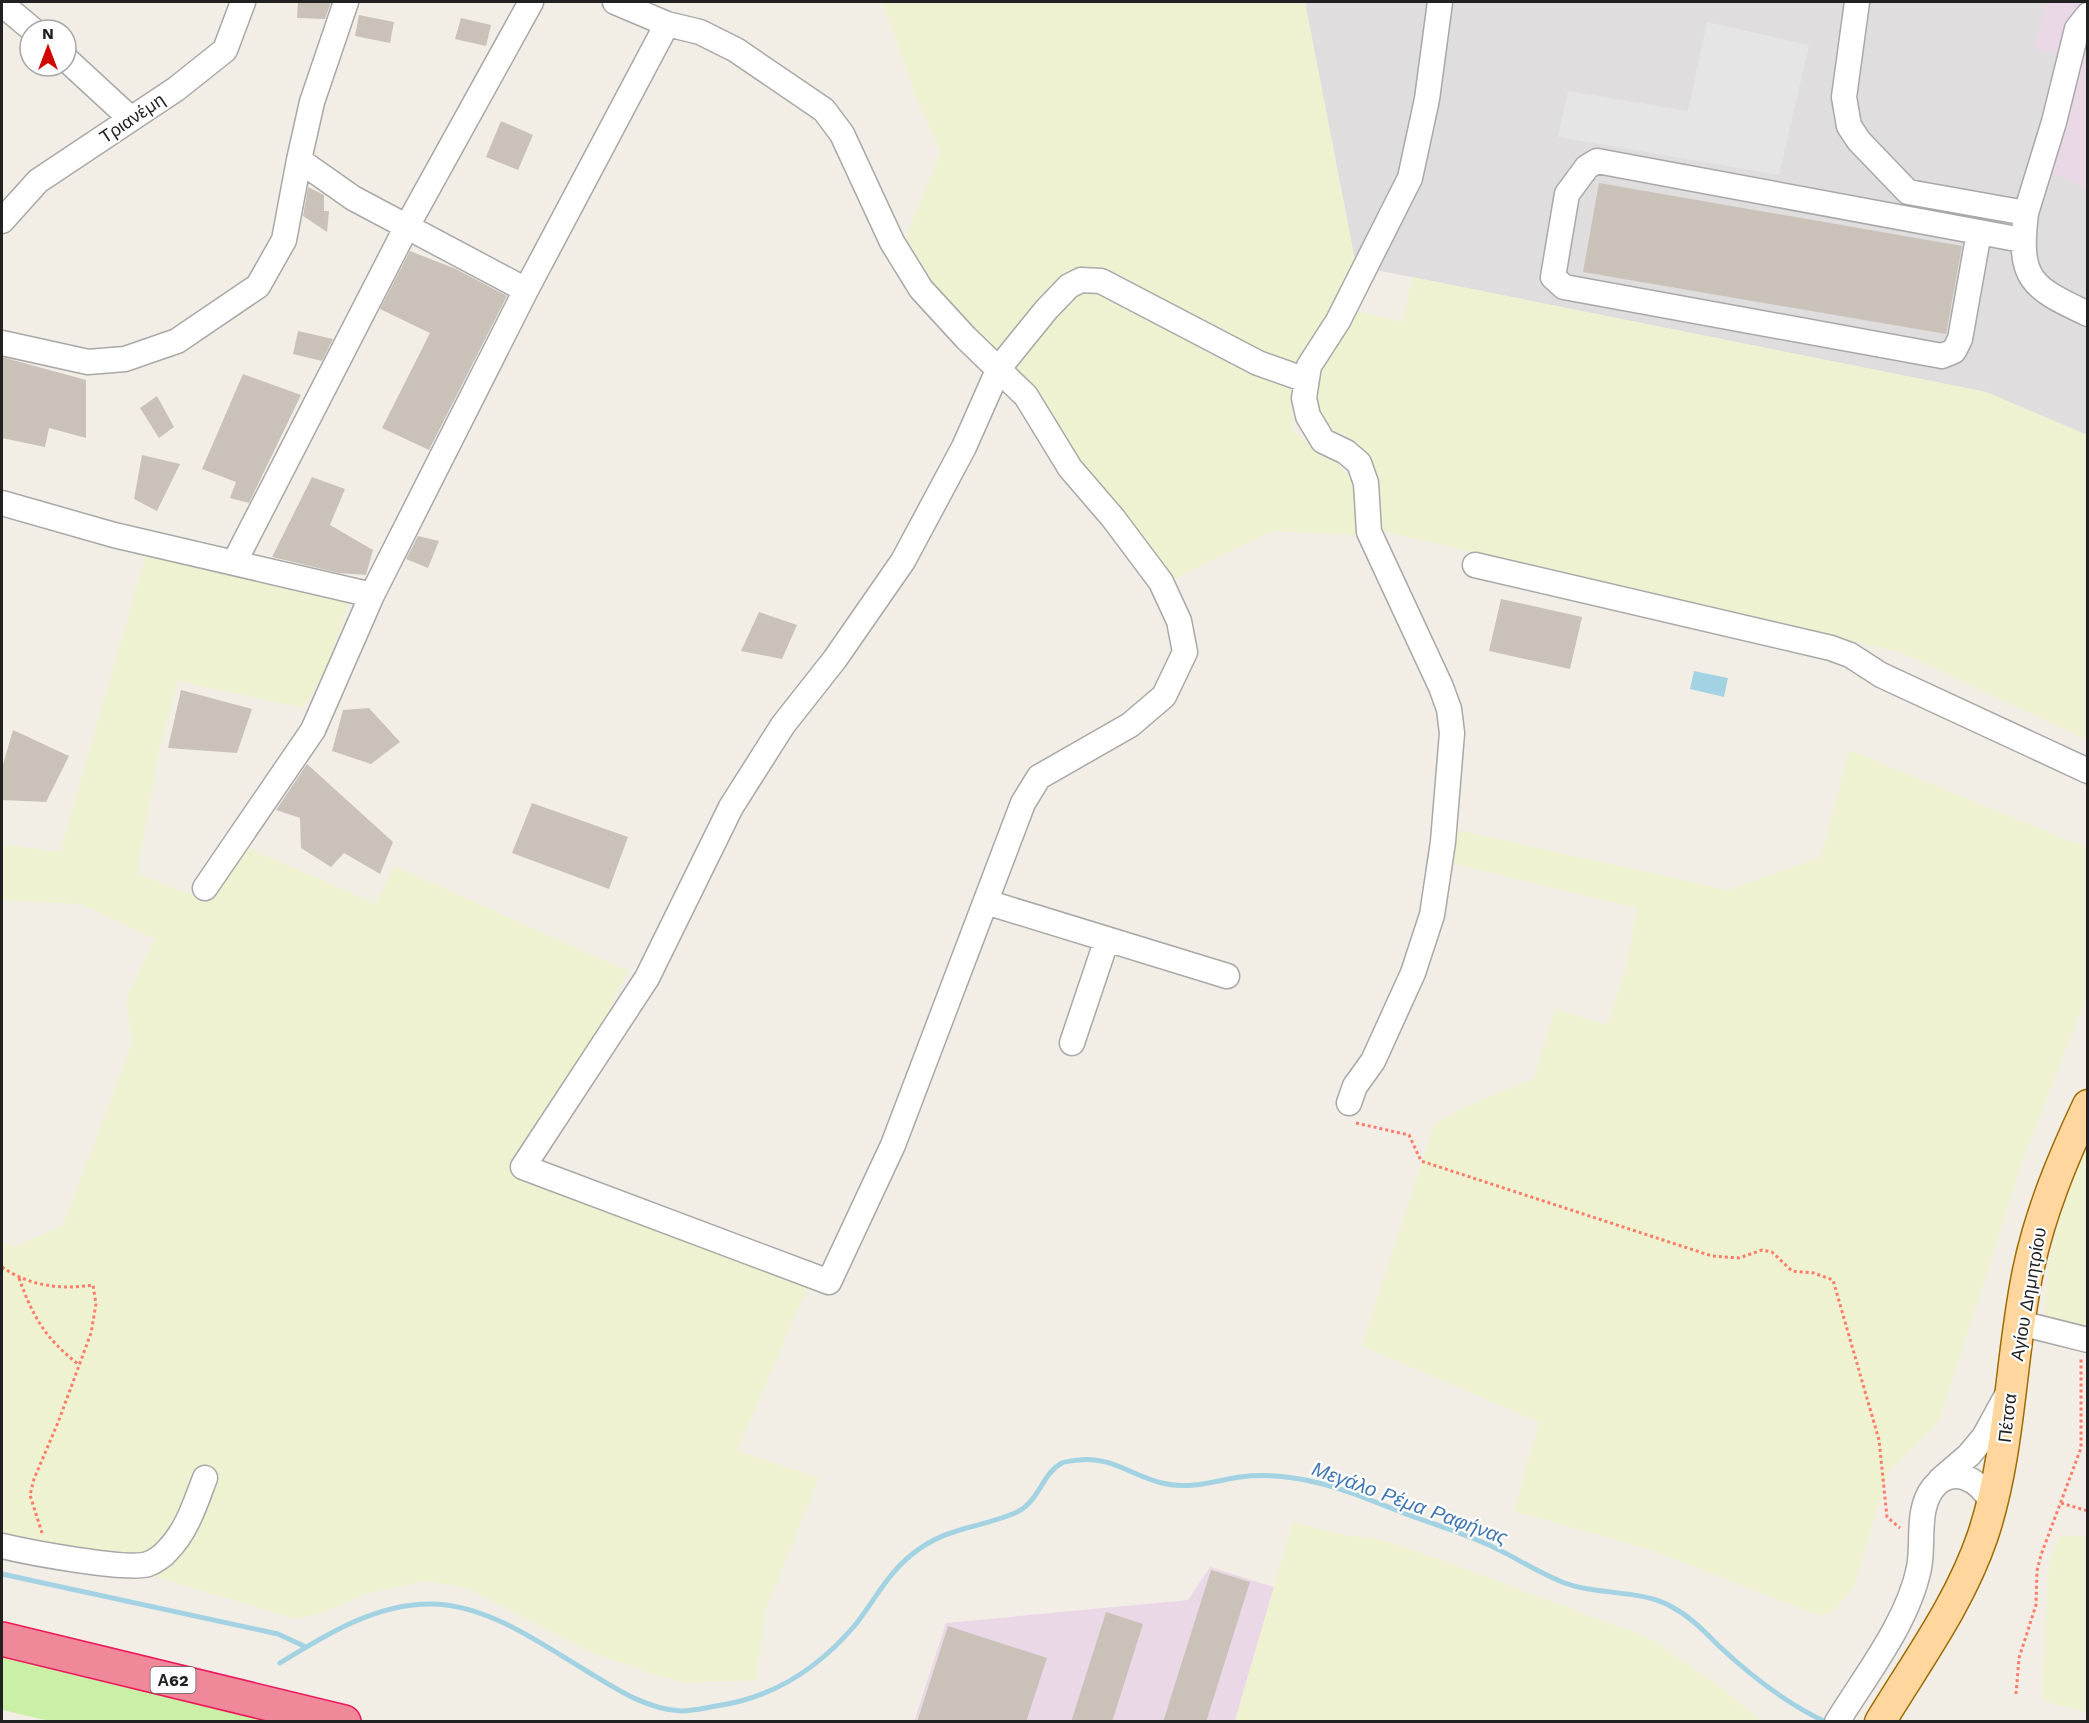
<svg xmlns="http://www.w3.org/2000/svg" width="2089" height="1723" font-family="'Work Sans',sans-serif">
<rect width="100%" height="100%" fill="#f2eee6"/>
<path fill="#dfdddd" d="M 1305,2 L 2087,2 L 2087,435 L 1986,392 L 1356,266 Z"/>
<path fill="#ebd8e7" d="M 2046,2 L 2087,2 L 2087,189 L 2049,171 L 2079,60 L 2035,48 Z
M 1210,1567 L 1274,1587 L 1235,1721 L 914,1722 L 946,1623 L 1188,1600 Z"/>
<path fill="#eff2d0" d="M 883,2 L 1305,2 L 1356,266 L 1293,387 L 1293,430 L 1312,447 L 1336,461 L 1352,481 L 1356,502 L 1356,535 L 1272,531 L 1170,581 L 998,353 L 931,283 L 903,244 L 941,152 L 916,98 Z
M 1412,277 L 1986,392 L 2087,435 L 2087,740 L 1900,652 L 1382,531 L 1373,508 L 1361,455 L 1345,435 L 1322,429 L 1313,383 L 1349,309 L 1403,322 Z
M 147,551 L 349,602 L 325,671 L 303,708 L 178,681 L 159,750 L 137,874 L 208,900 L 244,846 L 376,904 L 394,866 L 628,971 L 603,1022 L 515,1171 L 809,1284 L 737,1451 L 819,1478 L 765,1612 L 756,1680 L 684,1683 L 653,1674 L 590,1652 L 467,1588 L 425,1581 L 366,1594 L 320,1614 L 295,1619 L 157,1577 L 126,1553 L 62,1548 L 2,1535 L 2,1241 L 14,1247 L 63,1225 L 132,1044 L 126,998 L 155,939 L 81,904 L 2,900 L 2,844 L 60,852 Z
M 1849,750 L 2087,848 L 2087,995 L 2024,1157 L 1939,1422 L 1889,1471 L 1853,1589 L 1832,1613 L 1818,1615 L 1648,1549 L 1514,1511 L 1539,1422 L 1362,1346 L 1434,1125 L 1458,1110 L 1534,1078 L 1555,1009 L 1607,1025 L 1626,968 L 1637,908 L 1447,862 L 1453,829 L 1728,890 L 1821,857 Z
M 2087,1143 L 2087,1329 L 2044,1318 L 2049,1261 L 2066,1199 Z
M 1293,1522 L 1343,1535 L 1378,1539 L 1444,1561 L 1651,1639 L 1723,1689 L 1761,1721 L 1235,1721 Z
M 2060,1536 L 2087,1536 L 2087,1713 L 2042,1700 L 2049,1561 Z"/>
<path fill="#caf0a8" d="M 2,1654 L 286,1721 L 54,1722 L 2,1710 Z"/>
<path fill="#e5e5e5" d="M 1707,22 L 1809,45 L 1779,175 L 1558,137 L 1568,91 L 1688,111 Z"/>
<path fill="#a3d3e3" d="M 1694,671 L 1728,678 L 1724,697 L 1690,689 Z"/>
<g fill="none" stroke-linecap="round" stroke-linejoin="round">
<path stroke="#a3d3e3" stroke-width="5" d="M 2,1574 L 278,1634 L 306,1647
M 280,1663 C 325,1635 378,1602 434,1604 C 489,1606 540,1643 585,1670 C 615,1688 645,1709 681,1711 C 692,1711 705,1708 716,1706 C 773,1698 819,1668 856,1624 C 874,1601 887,1575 910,1556 C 944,1527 977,1529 1015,1513 C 1040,1502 1041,1474 1062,1463 C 1063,1462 1077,1460 1079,1460 C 1111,1456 1132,1476 1162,1483 C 1188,1490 1214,1481 1240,1477 C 1263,1474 1287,1476 1310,1481 C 1344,1488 1377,1503 1409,1515 C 1436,1525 1465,1534 1491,1546 C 1515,1557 1537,1572 1562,1582 C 1597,1596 1642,1589 1672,1607 C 1691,1617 1704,1631 1719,1646 C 1750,1675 1787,1704 1826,1722"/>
</g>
<path fill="#cac1b9" d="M 298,2 L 331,2 L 325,19 L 297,18 Z
M 359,15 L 394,22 L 390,43 L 355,36 Z
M 461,18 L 491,25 L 486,46 L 455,39 Z
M 501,121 L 533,135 L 518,170 L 486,157 Z
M 1599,183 L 1962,246 L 1946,334 L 1583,272 Z
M 308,187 L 324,195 L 324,211 L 329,211 L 327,232 L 303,216 Z
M 410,251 L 456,269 L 507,296 L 429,450 L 382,428 L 430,333 L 380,309 Z
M 298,331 L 333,339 L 322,361 L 293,354 Z
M 2,357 L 86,380 L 86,438 L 49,428 L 45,447 L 2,438 Z
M 243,374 L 301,395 L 249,503 L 230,498 L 236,482 L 202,469 Z
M 157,396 L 174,427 L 159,438 L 140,408 Z
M 142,455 L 180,464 L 157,511 L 134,499 Z
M 312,477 L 345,489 L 330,525 L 373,550 L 366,575 L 339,573 L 272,557 Z
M 418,536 L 439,541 L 428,568 L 406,559 Z
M 1501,599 L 1582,617 L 1570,669 L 1489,651 Z
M 759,612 L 797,625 L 782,659 L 741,651 Z
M 181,690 L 252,709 L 237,753 L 168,748 Z
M 369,708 L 400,742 L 371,764 L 332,751 L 343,710 Z
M 13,730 L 69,756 L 46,802 L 2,800 L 2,768 Z
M 307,764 L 393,842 L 380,874 L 344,853 L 331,867 L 301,848 L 300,818 L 276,810 Z
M 532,803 L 628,837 L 609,889 L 512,853 Z
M 1211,1570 L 1250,1582 L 1206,1722 L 1163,1722 Z
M 1106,1612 L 1143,1624 L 1112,1722 L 1071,1722 Z
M 948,1626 L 1047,1658 L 1026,1722 L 917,1722 Z"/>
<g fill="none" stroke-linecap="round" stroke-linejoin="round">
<g stroke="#a8a8a8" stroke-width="27">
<path id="minor" d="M 346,2 L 312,102 L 299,160 L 353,198 L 526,290
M 615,2 L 667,24 L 700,32 L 736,50 L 824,110 L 842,134 L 892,242 L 921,289 L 966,338 L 1026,396 L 1070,468 L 1113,518 L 1161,582 L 1179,621 L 1185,652 L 1164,696 L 1130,725 L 1039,777 L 1023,803 L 893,1145 L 829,1282 L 523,1167 L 647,978 L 731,807 L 783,725 L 835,659 L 903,561 L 964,447 L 999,368 L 1046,310 L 1069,286 L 1081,280 L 1101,281 L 1258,363 L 1306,380
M 1857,2 L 1844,97 L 1849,126 L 1859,141 L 1908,192 L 2026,213 C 2018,279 2030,287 2088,314
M 2,4 L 33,30
M 66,59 L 131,119
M 2026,213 L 2054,122 L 2077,29 L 2088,15
M 2,221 L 38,181 L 176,89 L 225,50 L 243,2
M 1979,232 L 1960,339 L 1954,351 L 1942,356 L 1564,287 L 1553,277 L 1567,194 L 1587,167 L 1597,161 L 2022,240
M 2,343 L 88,362 L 125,359 L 177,341 L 258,286 L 284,240 L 299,160
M 2,503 L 114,535 L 372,595
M 235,561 L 406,228 L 531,2
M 1475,565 L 1831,648 L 1850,655 L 1881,675 L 2088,771
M 205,888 L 313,730 L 372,595 L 526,290 L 667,24
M 986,902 L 1227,976
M 1072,1043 L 1107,939
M 1349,1103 L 1355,1086 L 1373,1061 L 1413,973 L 1432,915 L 1443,842 L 1452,733 L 1449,709 L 1441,687 L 1369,532 L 1366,483 L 1359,463 L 1346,452 L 1323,441 L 1308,416 L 1304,398 L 1309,366 L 1338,321 L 1410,178 L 1427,99 L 1440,2
M 2020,1323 L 2088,1340
M 1940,1480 L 1969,1455 L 1984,1437 L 2007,1395
M 2,1546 C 27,1552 127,1571 148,1564 C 154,1562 163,1556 167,1551 C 187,1531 195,1504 205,1478
M 1837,1722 C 1866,1675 1908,1622 1919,1568 C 1924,1543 1916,1510 1933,1488 C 1952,1464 1981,1480 1991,1502"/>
</g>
<g stroke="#9d6c00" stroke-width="33">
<path id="major" d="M 1880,1722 C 1917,1661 1960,1603 1983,1535 C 2011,1450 2010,1358 2028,1271 C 2040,1213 2063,1158 2088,1105"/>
</g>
<g stroke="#ec175c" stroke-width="36">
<path id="highway" d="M 2,1639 L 344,1722"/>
</g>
<path stroke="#ff7d6a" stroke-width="3" stroke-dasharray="3 3" stroke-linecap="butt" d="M 1356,1123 L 1409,1135 L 1421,1161 L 1712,1256 L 1739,1258 L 1762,1250 L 1772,1252 L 1792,1271 L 1814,1273 L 1833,1280 L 1879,1440 L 1887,1517 L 1900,1528
M 2,1267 C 29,1286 61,1290 93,1285 L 96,1304 L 91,1333 L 59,1420 L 34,1479 L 30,1495 L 42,1533
M 19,1278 C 33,1317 45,1338 78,1364
M 2061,1503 L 2088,1511
M 2016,1694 L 2019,1658 L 2036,1605 L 2037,1571 L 2041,1555 L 2081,1448 L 2081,1359"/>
<use href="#minor" stroke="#fff" stroke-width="24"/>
<use href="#major" stroke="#ffd79e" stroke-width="30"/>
<use href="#highway" stroke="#ef8899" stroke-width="33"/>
</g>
<g text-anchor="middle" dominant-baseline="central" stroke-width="4.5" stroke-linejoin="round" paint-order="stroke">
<rect fill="#fff" stroke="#646464" stroke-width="1.5" x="150.5" y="1667" width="45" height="26" rx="4.5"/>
<g font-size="16" font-weight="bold" fill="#212121">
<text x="173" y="1680">Α62</text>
</g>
<g font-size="18" fill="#212121" stroke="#fff">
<text transform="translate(132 118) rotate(-34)">Τριανέμη</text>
<text transform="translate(2028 1294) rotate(-80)">Αγίου Δημητρίου</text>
<text transform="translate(2007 1418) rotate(-83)">Πέτσα</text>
</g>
<g font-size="20" font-style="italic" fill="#4077b2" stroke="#fff">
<text transform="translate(1410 1503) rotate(20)">Μεγάλο Ρέμα Ραφήνας</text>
</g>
</g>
<rect width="2089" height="1723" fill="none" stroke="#212121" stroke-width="6"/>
<g transform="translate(48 48)"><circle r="28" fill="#ffffff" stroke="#a6a6a6" stroke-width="1.5"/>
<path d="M0-4.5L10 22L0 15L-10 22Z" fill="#d10400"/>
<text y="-9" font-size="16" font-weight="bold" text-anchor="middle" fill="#212121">N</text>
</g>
</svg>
